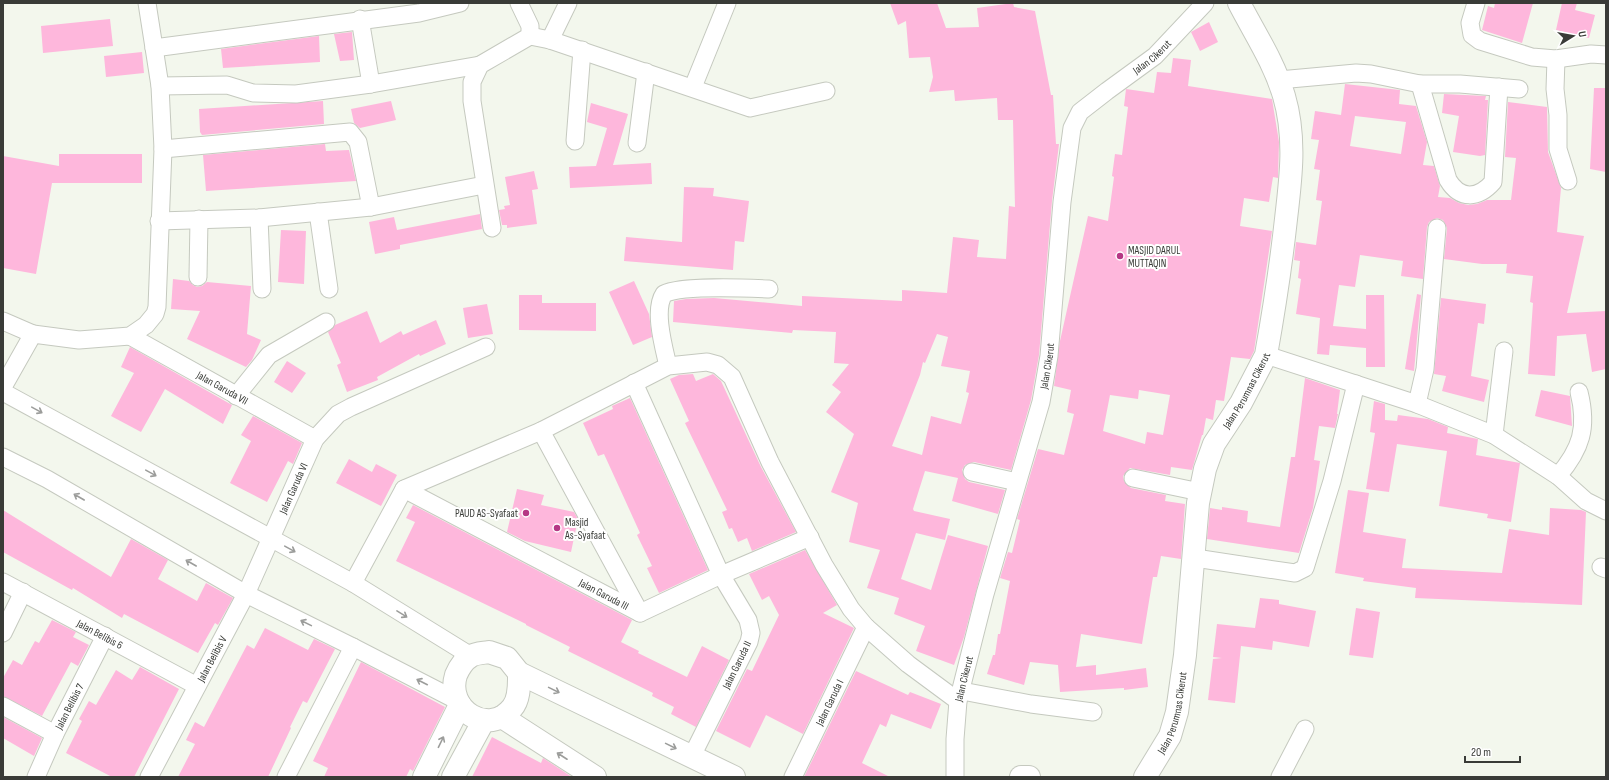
<svg xmlns="http://www.w3.org/2000/svg" width="1609" height="780" font-family="'Sofia Sans Condensed',sans-serif">
<rect width="100%" height="100%" fill="#f3f7ed"/>
<path fill="#feb7dc" fill-rule="evenodd" d="M 890,3 L 937,3 L 946,28 L 979,27 L 977,8 L 1013,3 L 1014,7 L 1035,11 L 1051,95 L 1053,95 L 1056,144 L 1059,144 L 1052,201 L 1039,355 L 1031,400 L 1011,470 L 974,462 L 965,465 L 962,470 L 965,479 L 969,482 L 1005,490 L 998,514 L 952,501 L 958,478 L 925,471 L 913,509 L 914,511 L 950,519 L 945,540 L 916,533 L 901,579 L 931,590 L 948,535 L 988,546 L 964,637 L 954,665 L 916,651 L 925,626 L 894,614 L 899,598 L 867,588 L 880,550 L 849,542 L 858,503 L 831,492 L 854,434 L 826,412 L 841,392 L 832,385 L 849,364 L 834,363 L 836,332 L 793,330 L 792,333 L 673,322 L 674,301 L 686,299 L 714,298 L 802,306 L 802,296 L 902,301 L 902,290 L 947,293 L 953,237 L 979,240 L 977,257 L 1006,259 L 1009,206 L 1015,207 L 1013,120 L 998,120 L 997,98 L 955,101 L 954,90 L 929,92 L 933,77 L 930,57 L 909,58 L 906,21 L 898,25 ZM 937,334 L 948,337 L 941,366 L 970,371 L 966,392 L 969,393 L 961,424 L 931,416 L 922,455 L 892,446 L 920,375 L 923,362 L 925,363 Z
M 1495,3 L 1533,3 L 1522,43 L 1482,30 L 1488,6 L 1494,8 Z
M 1562,3 L 1577,3 L 1575,10 L 1595,15 L 1589,38 L 1556,30 Z
M 110,19 L 113,46 L 43,53 L 41,26 Z
M 1209,22 L 1218,42 L 1200,51 L 1191,32 Z
M 352,32 L 354,60 L 340,61 L 334,34 Z
M 319,36 L 320,62 L 223,68 L 221,49 Z
M 142,52 L 144,73 L 106,77 L 104,56 Z
M 1173,58 L 1191,60 L 1188,86 L 1272,99 L 1279,142 L 1278,178 L 1273,177 L 1269,202 L 1244,198 L 1240,226 L 1272,231 L 1254,351 L 1250,359 L 1231,357 L 1224,401 L 1216,400 L 1213,420 L 1206,418 L 1203,435 L 1202,435 L 1192,470 L 1171,467 L 1170,475 L 1130,468 L 1123,476 L 1124,481 L 1131,488 L 1166,495 L 1165,501 L 1185,504 L 1181,559 L 1161,556 L 1157,577 L 1153,577 L 1142,644 L 1081,634 L 1076,667 L 1096,665 L 1096,675 L 1146,668 L 1148,687 L 1124,690 L 1124,688 L 1060,692 L 1058,665 L 1030,662 L 1024,685 L 987,674 L 993,655 L 995,655 L 998,634 L 1000,634 L 1010,581 L 1000,578 L 1008,552 L 1012,553 L 1020,520 L 1017,519 L 1038,449 L 1064,455 L 1074,414 L 1067,412 L 1071,390 L 1054,386 L 1060,341 L 1088,216 L 1108,221 L 1114,177 L 1112,176 L 1115,154 L 1122,155 L 1128,107 L 1124,106 L 1126,89 L 1154,93 L 1157,72 L 1171,73 ZM 1139,390 L 1170,395 L 1163,435 L 1147,432 L 1145,444 L 1103,431 L 1110,395 L 1138,399 Z
M 1345,84 L 1400,90 L 1399,104 L 1416,106 L 1427,142 L 1423,165 L 1434,166 L 1440,186 L 1438,197 L 1450,198 L 1459,203 L 1468,205 L 1477,204 L 1487,200 L 1511,200 L 1516,158 L 1505,157 L 1508,102 L 1547,107 L 1548,152 L 1561,188 L 1557,232 L 1584,236 L 1567,313 L 1606,311 L 1606,369 L 1592,372 L 1586,334 L 1557,336 L 1555,376 L 1528,374 L 1533,303 L 1530,302 L 1533,276 L 1506,273 L 1507,264 L 1482,264 L 1444,259 L 1447,228 L 1443,220 L 1437,218 L 1429,222 L 1427,227 L 1423,279 L 1401,276 L 1403,261 L 1360,255 L 1355,287 L 1339,285 L 1333,326 L 1366,329 L 1366,295 L 1384,295 L 1385,367 L 1366,367 L 1366,348 L 1330,345 L 1329,355 L 1317,354 L 1320,318 L 1296,314 L 1301,279 L 1298,278 L 1300,261 L 1294,260 L 1296,242 L 1316,245 L 1322,201 L 1316,200 L 1320,170 L 1314,169 L 1319,140 L 1311,139 L 1315,111 L 1341,115 ZM 1355,116 L 1406,122 L 1401,154 L 1350,146 Z
M 1594,88 L 1606,88 L 1606,172 L 1590,169 Z
M 1444,94 L 1486,96 L 1485,100 L 1488,100 L 1485,155 L 1480,156 L 1453,152 L 1459,116 L 1442,113 Z
M 323,101 L 324,124 L 202,135 L 200,132 L 199,109 Z
M 391,101 L 396,120 L 360,128 L 354,123 L 351,109 Z
M 591,103 L 628,114 L 613,165 L 651,163 L 652,184 L 570,188 L 569,167 L 596,166 L 607,128 L 587,122 Z
M 325,144 L 326,151 L 349,150 L 356,181 L 206,191 L 203,155 Z
M 59,154 L 142,154 L 142,183 L 52,183 L 36,274 L 3,268 L 3,156 L 59,166 Z
M 534,171 L 538,189 L 532,190 L 537,224 L 507,228 L 507,225 L 502,225 L 499,210 L 505,209 L 504,206 L 510,205 L 505,177 Z
M 684,187 L 714,188 L 713,196 L 749,201 L 744,242 L 735,241 L 733,270 L 624,261 L 626,237 L 682,242 Z
M 480,214 L 482,229 L 400,245 L 400,249 L 375,254 L 369,222 L 394,217 L 397,230 Z
M 281,230 L 306,231 L 304,284 L 278,282 Z
M 173,279 L 189,281 L 193,285 L 197,287 L 202,286 L 207,282 L 251,286 L 247,334 L 261,340 L 252,360 L 246,367 L 187,339 L 200,311 L 171,309 Z
M 634,281 L 649,314 L 652,337 L 633,345 L 609,292 Z
M 1417,294 L 1421,295 L 1414,371 L 1405,369 Z
M 519,295 L 542,295 L 542,303 L 596,303 L 596,331 L 519,330 Z
M 1441,298 L 1486,304 L 1484,324 L 1478,323 L 1471,376 L 1489,380 L 1484,402 L 1442,391 L 1446,376 L 1434,374 Z
M 487,304 L 493,334 L 468,338 L 463,308 Z
M 367,311 L 380,343 L 401,331 L 403,335 L 436,320 L 446,344 L 420,356 L 419,354 L 377,377 L 378,380 L 347,392 L 337,365 L 341,363 L 328,332 L 335,325 Z
M 130,347 L 232,405 L 223,424 L 165,389 L 141,432 L 111,416 L 134,373 L 121,367 Z
M 287,361 L 306,373 L 292,393 L 274,382 Z
M 693,374 L 696,381 L 713,374 L 721,381 L 761,467 L 796,532 L 752,551 L 747,538 L 738,542 L 732,528 L 729,529 L 722,512 L 727,510 L 685,423 L 689,421 L 670,379 L 679,375 Z
M 1305,378 L 1340,390 L 1337,414 L 1338,414 L 1335,428 L 1319,426 L 1314,460 L 1320,461 L 1313,508 L 1299,553 L 1207,539 L 1210,508 L 1222,510 L 1222,507 L 1248,511 L 1247,522 L 1280,527 L 1291,457 L 1295,457 Z
M 1541,390 L 1570,396 L 1572,426 L 1535,416 Z
M 630,398 L 708,570 L 659,593 L 647,568 L 652,566 L 637,535 L 640,533 L 625,500 L 604,454 L 598,456 L 583,423 L 613,409 L 612,406 Z
M 1374,401 L 1385,404 L 1385,420 L 1397,421 L 1398,415 L 1428,419 L 1448,427 L 1447,433 L 1478,439 L 1476,455 L 1520,463 L 1511,522 L 1487,518 L 1488,514 L 1439,506 L 1447,451 L 1397,444 L 1389,492 L 1366,489 L 1375,433 L 1370,432 Z
M 253,416 L 302,443 L 293,464 L 288,461 L 267,502 L 230,483 L 251,441 L 241,435 Z
M 349,459 L 372,472 L 376,464 L 397,475 L 381,506 L 336,483 Z
M 517,489 L 544,495 L 541,505 L 574,512 L 578,519 L 571,552 L 525,541 L 507,532 Z
M 1348,490 L 1369,493 L 1363,532 L 1406,539 L 1402,568 L 1502,573 L 1509,529 L 1549,535 L 1550,508 L 1581,510 L 1586,512 L 1582,605 L 1415,598 L 1416,588 L 1363,581 L 1364,578 L 1335,573 Z
M 413,505 L 632,620 L 621,642 L 639,651 L 638,653 L 687,677 L 702,646 L 729,660 L 696,727 L 671,714 L 674,707 L 652,696 L 653,693 L 568,651 L 570,647 L 526,625 L 526,624 L 396,561 L 415,522 L 406,518 Z
M 3,510 L 111,577 L 131,539 L 168,560 L 158,579 L 197,601 L 206,583 L 233,598 L 218,625 L 215,623 L 198,653 L 124,614 L 122,618 L 73,588 L 72,590 L 3,552 Z
M 805,550 L 837,605 L 823,613 L 854,628 L 803,734 L 766,715 L 750,748 L 716,731 L 747,669 L 752,671 L 779,615 L 769,596 L 762,600 L 749,574 Z
M 1260,598 L 1279,600 L 1279,604 L 1316,611 L 1309,647 L 1273,641 L 1272,650 L 1241,646 L 1235,703 L 1208,700 L 1213,659 L 1222,658 L 1213,657 L 1217,624 L 1255,628 Z
M 1356,608 L 1380,612 L 1373,658 L 1349,655 Z
M 52,620 L 76,632 L 73,637 L 89,645 L 78,666 L 71,662 L 42,716 L 3,696 L 3,678 L 13,660 L 22,665 L 35,641 L 39,643 Z
M 265,628 L 308,650 L 314,639 L 335,649 L 307,703 L 303,701 L 290,727 L 291,728 L 268,777 L 178,777 L 195,744 L 186,740 L 195,722 L 204,727 L 247,645 L 254,649 Z
M 361,662 L 445,707 L 413,771 L 410,769 L 406,777 L 324,777 L 328,768 L 313,761 Z
M 140,667 L 179,689 L 134,777 L 112,777 L 66,753 L 82,721 L 79,719 L 89,701 L 96,705 L 116,670 L 132,680 Z
M 856,671 L 908,695 L 910,692 L 941,704 L 931,729 L 891,714 L 886,727 L 880,724 L 862,763 L 890,777 L 804,777 Z
M 3,717 L 42,738 L 34,756 L 3,738 Z
M 492,737 L 541,763 L 543,758 L 572,777 L 472,777 Z"/>
<g fill="none" stroke-linecap="round" stroke-linejoin="round">
<g stroke="#c5c9bf" stroke-width="19">
<g id="minor">
<path d="M 1476,3 L 1470,23 L 1472,35 L 1480,41 L 1532,57 L 1556,59 L 1591,54 L 1606,55"/>
<path d="M 360,19 L 371,84"/>
<path d="M 530,36 L 550,40 L 750,108 L 826,91"/>
<path d="M 550,40 L 568,3"/>
<path d="M 154,48 L 419,13 L 460,3"/>
<path d="M 1556,59 L 1555,89 L 1558,115 L 1558,149 L 1568,181"/>
<path d="M 1279,80 L 1356,73 L 1371,74 L 1420,84 L 1460,84 L 1519,89"/>
<path d="M 1420,84 L 1448,180 C 1460,200 1478,199 1493,182 L 1499,87"/>
<path d="M 160,86 L 227,85 L 253,93 L 296,94 L 371,84 L 480,65"/>
<path d="M 693,87 L 727,3"/>
<path d="M 575,141 L 582,50"/>
<path d="M 637,143 L 646,72"/>
<path d="M 163,149 L 350,132 L 358,142 L 371,207"/>
<path d="M 318,212 L 329,289"/>
<path d="M 259,218 L 262,289"/>
<path d="M 159,221 L 259,218 L 371,207 L 484,185"/>
<path d="M 492,228 L 472,101 L 472,82 L 480,65 L 530,36 L 530,26 L 519,3"/>
<path d="M 198,277 L 199,219"/>
<path d="M 3,321 L 33,334"/>
<path id="s1" d="M 130,336 L 315,439"/>
<path d="M 1266,355 L 1417,404 L 1494,435 L 1558,476 L 1586,501 L 1606,511"/>
<path d="M 668,366 C 664,348 653,310 664,294 C 681,285 746,288 769,289"/>
<path d="M 634,383 L 721,575 L 748,620 L 751,633 L 749,642 L 692,756"/>
<path d="M 3,387 L 33,334 L 79,340 L 130,336 L 146,325 L 155,314 L 157,307 L 163,149 L 160,86 L 147,3"/>
<path d="M 3,392 L 353,583 L 471,656"/>
<path d="M 236,396 L 269,355 L 326,322"/>
<path d="M 1417,404 L 1425,369 L 1437,228"/>
<path d="M 541,431 L 640,613"/>
<path d="M 1494,435 L 1504,351"/>
<path d="M 3,457 L 47,479 L 246,594 L 353,647 L 456,700"/>
<path d="M 972,472 L 1017,482"/>
<path d="M 1558,476 C 1581,449 1588,428 1579,392"/>
<path d="M 1133,478 L 1200,492"/>
<path id="s2" d="M 404,489 L 640,613 L 721,575 L 810,537"/>
<path d="M 1195,558 L 1295,573 L 1305,568 L 1332,481 L 1356,384"/>
<path d="M 1601,567 L 1606,569"/>
<path id="s3" d="M 3,582 L 197,686"/>
<path d="M 353,583 L 404,489 L 541,431 L 668,366 L 707,362 L 718,365 L 732,377 L 770,462 L 824,565 L 851,609 L 866,627 L 908,664 L 958,701"/>
<path d="M 3,633 L 23,592"/>
<path d="M 962,691 L 1031,704 L 1093,712"/>
<path d="M 3,706 L 55,734"/>
<path id="s4" d="M 36,777 L 55,734 L 105,636"/>
<path id="s5" d="M 149,777 L 246,594 L 315,439 L 338,414 L 351,407 L 486,347"/>
<path d="M 286,777 L 353,647"/>
<path id="s6" d="M 793,777 L 866,627"/>
<path id="s7" d="M 955,777 L 955,739 L 958,701 L 985,594 L 1041,402 L 1049,356 L 1062,202 L 1072,128 L 1080,112 L 1107,91 L 1155,56 L 1205,3"/>
<path d="M 1280,777 L 1305,729"/>
</g>
</g>
<g stroke="#c5c9bf" stroke-width="24">
<g id="tertiary">
<path d="M 489,652 L 507,658 L 519,673 C 519,684 520,699 512,708 C 489,737 445,710 456,675 C 459,668 464,660 471,656 C 476,653 484,653 489,652 Z"/>
<path d="M 519,673 L 734,777"/>
<path d="M 502,717 L 595,777"/>
<path d="M 424,777 L 460,705"/>
<path d="M 453,777 L 484,720"/>
<path d="M 1021,777 L 1029,777"/>
<path id="s8" d="M 1145,777 L 1170,736 L 1177,712 L 1185,655 L 1198,503 L 1205,469 L 1214,444 L 1241,403 L 1266,355 C 1274,310 1281,265 1286,219 C 1291,177 1296,137 1284,96 C 1274,62 1255,34 1239,3"/>
</g>
</g>
<use href="#minor" stroke="#fff" stroke-width="17"/>
<use href="#tertiary" stroke="#fff" stroke-width="22"/>
</g>
<defs><path id="oneway-shaft" d="M-6 0H5M1.5-3L5.5 0L1.5 3" fill="none" stroke-width="1.6" stroke-linecap="round" stroke-linejoin="round"/></defs>
<g stroke="#9c9d9b">
<use href="#oneway-shaft" transform="translate(37 410) rotate(29)"/>
<use href="#oneway-shaft" transform="translate(151 473) rotate(29)"/>
<use href="#oneway-shaft" transform="translate(79 497) rotate(-150)"/>
<use href="#oneway-shaft" transform="translate(290 549) rotate(29)"/>
<use href="#oneway-shaft" transform="translate(191 563) rotate(-150)"/>
<use href="#oneway-shaft" transform="translate(402 614) rotate(32)"/>
<use href="#oneway-shaft" transform="translate(306 623) rotate(-154)"/>
<use href="#oneway-shaft" transform="translate(422 682) rotate(-153)"/>
<use href="#oneway-shaft" transform="translate(554 690) rotate(26)"/>
<use href="#oneway-shaft" transform="translate(441 742) rotate(-64)"/>
<use href="#oneway-shaft" transform="translate(671 746) rotate(26)"/>
<use href="#oneway-shaft" transform="translate(562 756) rotate(-147)"/>
</g>
<g fill="#b53785" stroke="#fff" stroke-width="1.5">
<circle cx="1120" cy="256" r="4"/>
<circle cx="526" cy="513" r="4"/>
<circle cx="557" cy="528" r="4"/>
</g>
<g text-anchor="middle" dominant-baseline="central" stroke-width="4" stroke-linejoin="round" paint-order="stroke">
<g font-size="11" fill="#393b37" stroke="#fff">
<text stroke="none"><textPath href="#s7" startOffset="771">Jalan Cikerut</textPath></text>
<text stroke="none"><textPath href="#s7" startOffset="423">Jalan Cikerut</textPath></text>
<text stroke="none"><textPath href="#s1" startOffset="106">Jalan Garuda VII</textPath></text>
<text stroke="none"><textPath href="#s8" startOffset="407">Jalan Perumnas Cikerut</textPath></text>
<text stroke="none"><textPath href="#s5" startOffset="323">Jalan Garuda VI</textPath></text>
<text stroke="none"><textPath href="#s2" startOffset="226">Jalan Garuda III</textPath></text>
<text stroke="none"><textPath href="#s3" startOffset="110">Jalan Belibis 6</textPath></text>
<text stroke="none"><textPath href="#s5" startOffset="134">Jalan Belibis V</textPath></text>
<text transform="translate(737 665) rotate(-64)">Jalan Garuda II</text>
<text stroke="none"><textPath href="#s7" startOffset="99">Jalan Cikerut</textPath></text>
<text stroke="none"><textPath href="#s6" startOffset="83">Jalan Garuda I</textPath></text>
<text stroke="none"><textPath href="#s4" startOffset="78">Jalan Belibis 7</textPath></text>
<text stroke="none"><textPath href="#s8" startOffset="71">Jalan Perumnas Cikerut</textPath></text>
</g>
<g font-size="11" fill="#393b37" stroke="#fff" text-anchor="start">
<text x="1128" y="250">MASJID DARUL<tspan x="1128" dy="13">MUTTAQIN</tspan></text>
<text x="518" y="513" text-anchor="end">PAUD AS-Syafaat</text>
<text x="565" y="522">Masjid<tspan x="565" dy="13">As-Syafaat</tspan></text>
</g>
</g>
<rect width="1609" height="780" fill="none" stroke="#393b37" stroke-width="8"/>
<g transform="translate(1573 36) rotate(79)" stroke="#ffffff" stroke-width="3" paint-order="stroke">
<path d="M0-3L7 15L0 10L-7 15Z" fill="#393b37"/>
<text y="-6" font-size="11" font-weight="bold" text-anchor="middle" fill="#393b37">U</text>
</g>
<path d="M1465 756v6h55v-6" fill="none" stroke="#393b37" stroke-width="2"/>
<text x="1471" y="756" font-size="12" fill="#393b37" stroke="#ffffff" stroke-width="3" paint-order="stroke">20 m</text>
</svg>
